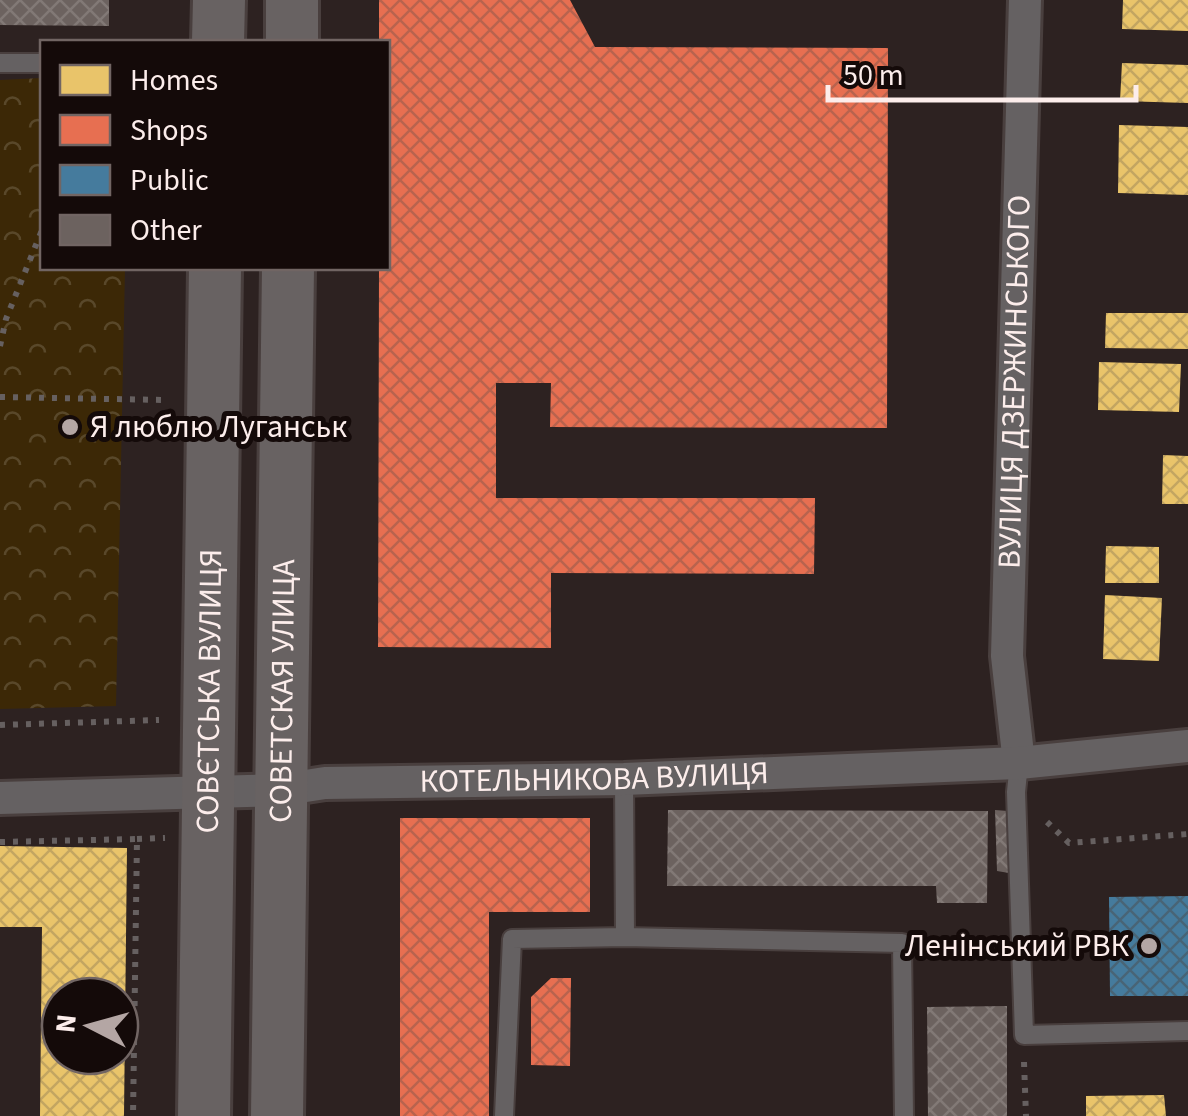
<svg xmlns="http://www.w3.org/2000/svg" width="1188" height="1116" font-family="'Source Sans 3',sans-serif">
<defs>
<pattern id="park-crowns" width="20" height="18" patternUnits="userSpaceOnUse" patternTransform="scale(2.5)"><rect width="20" height="18" fill="#3c2806"/><path d="M2 6a3 3 0 1 1 6 0M12 15a3 3 0 1 1 6 0" fill="none" stroke="#59482a"/></pattern>
<pattern id="homes-cross-hatch" width="8" height="8" patternUnits="userSpaceOnUse" patternTransform="scale(2.5)"><rect width="8" height="8" fill="#e9c46a"/><path d="M0 0l8 8M0 8l8-8" fill="none" stroke="#c2a561"/></pattern>
<pattern id="shops-cross-hatch" width="8" height="8" patternUnits="userSpaceOnUse" patternTransform="scale(2.5)"><rect width="8" height="8" fill="#e76f51"/><path d="M0 0l8 8M0 8l8-8" fill="none" stroke="#b8634e"/></pattern>
<pattern id="public-cross-hatch" width="8" height="8" patternUnits="userSpaceOnUse" patternTransform="scale(2.5)"><rect width="8" height="8" fill="#457b9d"/><path d="M0 0l8 8M0 8l8-8" fill="none" stroke="#486476"/></pattern>
<pattern id="building-cross-hatch" width="8" height="8" patternUnits="userSpaceOnUse" patternTransform="scale(2.5)"><rect width="8" height="8" fill="#6c625f"/><path d="M0 0l8 8M0 8l8-8" fill="none" stroke="#827976"/></pattern>
</defs>
<rect width="100%" height="100%" fill="#2d2221"/>
<path fill="url(#park-crowns)" d="M 42,78 L 42,268 L 125,268 L 116,706 L 0,709 L 0,80 Z"/>
<path fill="url(#homes-cross-hatch)" fill-rule="evenodd" d="M 1123,0 L 1188,0 L 1188,31 L 1122,29 Z
M 1122,63 L 1188,65 L 1188,103 L 1120,101 Z
M 1119,125 L 1188,127 L 1188,195 L 1118,193 Z
M 1106,313 L 1188,313 L 1188,349 L 1105,348 Z
M 1099,362 L 1181,364 L 1179,412 L 1098,410 Z
M 1163,455 L 1188,456 L 1188,504 L 1162,504 Z
M 1106,546 L 1159,547 L 1159,583 L 1105,583 Z
M 1105,595 L 1162,598 L 1159,661 L 1103,659 Z
M 0,846 L 127,848 L 124,1116 L 40,1116 L 42,927 L 0,927 ZM 60,996 L 120,996 L 120,1056 L 60,1056 Z
M 1164,1095 L 1166,1116 L 1086,1116 L 1086,1096 Z"/>
<path fill="url(#shops-cross-hatch)" d="M 379,0 L 570,0 L 595,47 L 888,48 L 887,428 L 550,427 L 551,383 L 496,383 L 496,498 L 815,498 L 814,574 L 551,573 L 551,648 L 378,647 L 379,268 L 388,268 L 388,42 L 379,42 Z
M 400,818 L 590,818 L 590,912 L 489,912 L 489,1116 L 400,1116 Z
M 551,978 L 571,978 L 570,1066 L 531,1065 L 531,997 Z"/>
<path fill="url(#public-cross-hatch)" d="M 1188,896 L 1188,996 L 1110,996 L 1109,897 Z"/>
<path fill="url(#building-cross-hatch)" d="M 0,0 L 109,0 L 109,26 L 0,25 Z
M 668,810 L 988,811 L 987,903 L 937,903 L 936,886 L 667,886 Z
M 995,810 L 1008,811 L 1009,873 L 997,871 Z
M 1007,1006 L 1007,1116 L 928,1116 L 927,1007 Z"/>
<g fill="none" stroke-linecap="round" stroke-linejoin="round">
<g stroke="#493f3e" stroke-width="22">
<path id="service" d="M 0,63 L 42,63
M 1019,763 L 1016,792 L 1024,1035 L 1188,1031
M 624,779 L 625,937
M 504,1116 L 512,939 L 625,937 L 902,943 L 904,1116"/>
</g>
<g stroke="#493f3e" stroke-width="38">
<g id="minor">
<path id="s1" d="M 1019,763 L 1007,656 L 1025,0"/>
<path id="s2" d="M 0,798 L 280,790 L 325,783 L 624,779 L 1019,763 L 1188,746"/>
</g>
</g>
<g stroke="#493f3e" stroke-width="58">
<g id="primary">
<path d="M 218,42 L 219,0"/>
<path d="M 292,42 L 292,0"/>
<path id="s3" d="M 204,1116 L 215,268"/>
<path id="s4" d="M 277,1116 L 288,268"/>
</g>
</g>
<path stroke="#666060" stroke-width="6" stroke-dasharray="5 8" stroke-linecap="butt" d="M 0,346 L 6,319 L 42,230
M 0,397 L 166,400
M 0,725 L 159,720
M 1047,822 L 1069,843 L 1188,834
M 137,839 L 165,838
M 0,842 L 137,839 L 133,1116
M 1024,1062 L 1026,1116"/>
<use href="#service" stroke="#656162" stroke-width="18"/>
<use href="#minor" stroke="#656162" stroke-width="32"/>
<use href="#primary" stroke="#686262" stroke-width="52"/>
</g>
<g fill="#b4a6a4" stroke="#140a09" stroke-width="4">
<circle cx="70" cy="427" r="10"/>
<circle cx="1149" cy="946" r="10"/>
</g>
<g text-anchor="middle" dominant-baseline="central" stroke-width="10" stroke-linejoin="round" paint-order="stroke">
<g font-size="32" fill="#fcedeb" stroke="#140a09">
<text stroke="none"><textPath href="#s1" startOffset="382">ВУЛИЦЯ ДЗЕРЖИНСЬКОГО</textPath></text>
<text stroke="none"><textPath href="#s3" startOffset="425">СОВЄТСЬКА ВУЛИЦЯ</textPath></text>
<text stroke="none"><textPath href="#s4" startOffset="425">СОВЕТСКАЯ УЛИЦА</textPath></text>
<text stroke="none"><textPath href="#s2" startOffset="595">КОТЕЛЬНИКОВА ВУЛИЦЯ</textPath></text>
</g>
<g font-size="32" fill="#fcedeb" stroke="#140a09" text-anchor="start">
<text x="90" y="427">Я люблю Луганськ</text>
<text x="1129" y="946" text-anchor="end">Ленінський РВК</text>
</g>
</g>
<rect x="40" y="40" width="350" height="230" fill="#140a09" stroke="#716563" stroke-width="2.5"/>
<rect x="60" y="65" width="50" height="30" fill="#e9c46a" stroke="#716563" stroke-width="2.5"/>
<text x="130" y="90" font-size="30" fill="#fcedeb">Homes</text>
<rect x="60" y="115" width="50" height="30" fill="#e76f51" stroke="#716563" stroke-width="2.5"/>
<text x="130" y="140" font-size="30" fill="#fcedeb">Shops</text>
<rect x="60" y="165" width="50" height="30" fill="#457b9d" stroke="#716563" stroke-width="2.5"/>
<text x="130" y="190" font-size="30" fill="#fcedeb">Public</text>
<rect x="60" y="215" width="50" height="30" fill="#6c625f" stroke="#716563" stroke-width="2.5"/>
<text x="130" y="240" font-size="30" fill="#fcedeb">Other</text>
<g transform="translate(90 1026) rotate(276)"><circle r="48" fill="#140a09" stroke="#716563" stroke-width="2.5"/>
<path d="M0-8L18 38L0 25L-18 38Z" fill="#b4a6a4"/>
<text y="-15" font-size="28" font-weight="bold" text-anchor="middle" fill="#fcedeb">N</text>
</g>
<path d="M828 85v15h308v-15" fill="none" stroke="#fcedeb" stroke-width="5"/>
<text x="843" y="85" font-size="30" fill="#fcedeb" stroke="#140a09" stroke-width="8" paint-order="stroke">50 m</text>
</svg>
